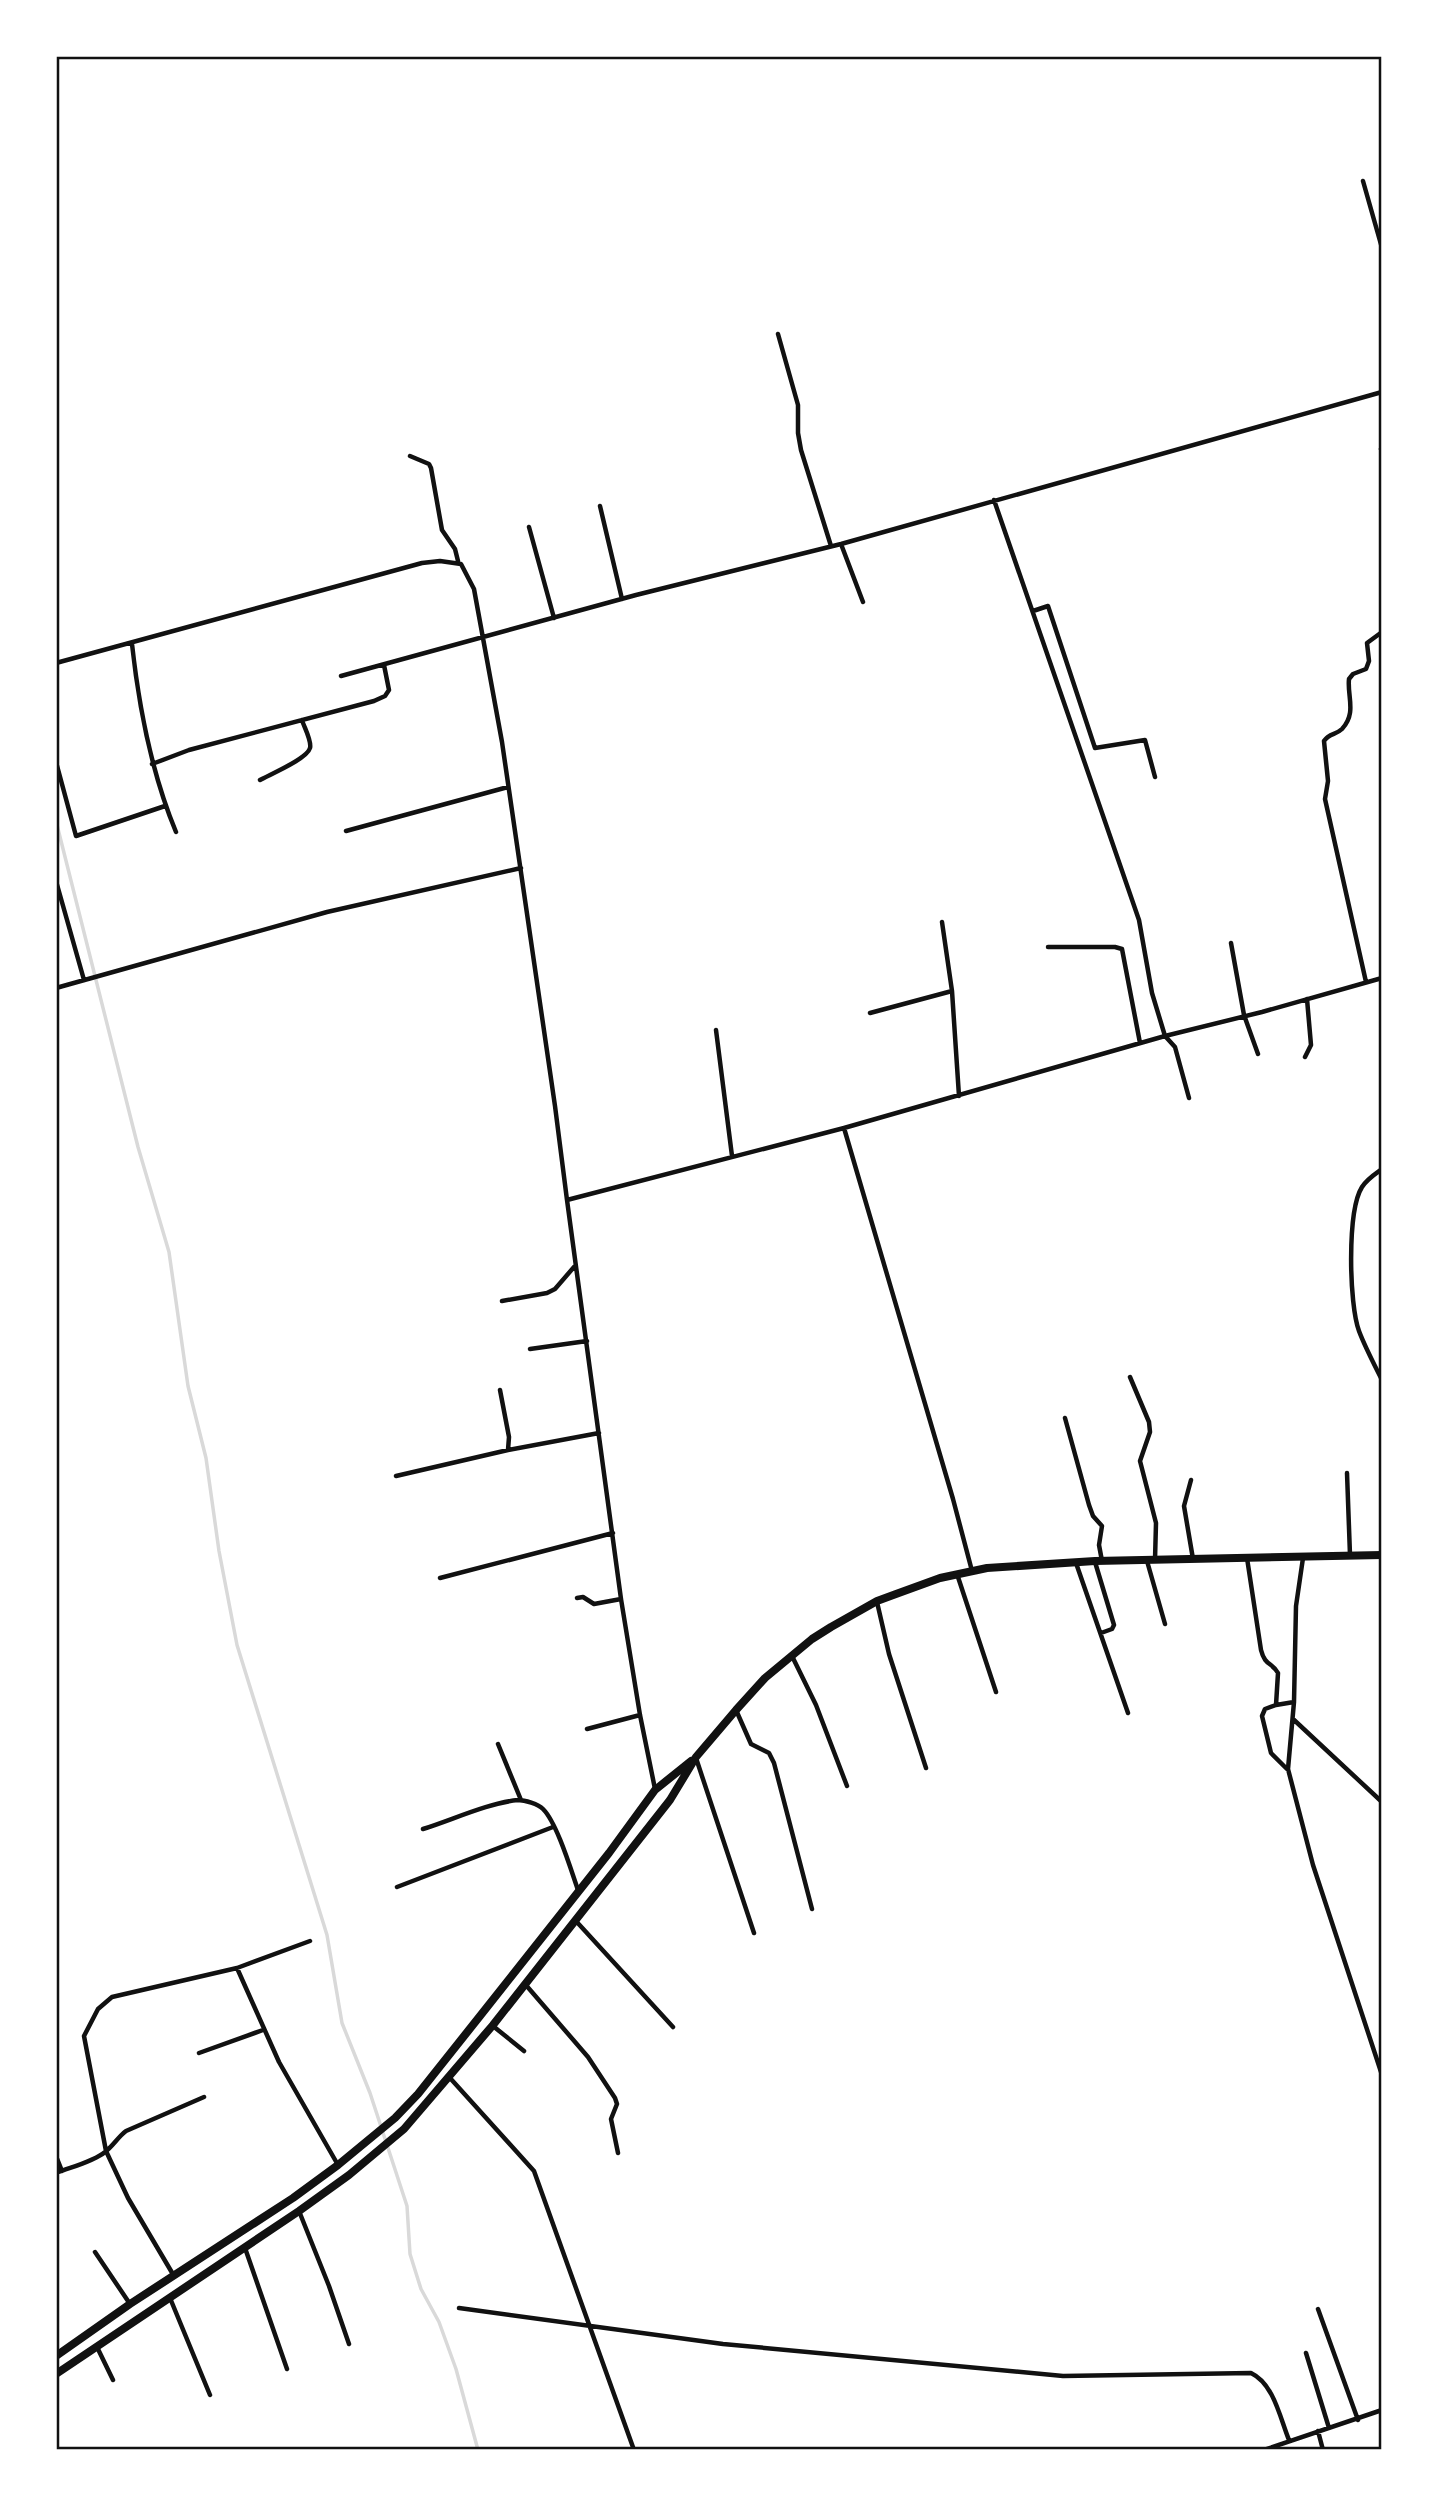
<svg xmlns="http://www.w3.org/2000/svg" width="1438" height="2506" font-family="'Public Sans',sans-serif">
<rect width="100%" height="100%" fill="#fff"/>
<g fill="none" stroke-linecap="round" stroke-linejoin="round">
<path stroke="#d9d9d9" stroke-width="3.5" d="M 56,821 L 138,1147 L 169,1252 L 188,1386 L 206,1458 L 219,1551 L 237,1645 L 327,1935 L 342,2023 L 370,2093 L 407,2206 L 410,2254 L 421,2289 L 439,2322 L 456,2369 L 478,2450"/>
<path stroke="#111" stroke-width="4.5" d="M 1363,181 L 1382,248
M 778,334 L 798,405 L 798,433 L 801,450 L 831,546
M 1381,449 L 1382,448
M 410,456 L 429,464 L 431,468 L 442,530 L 455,549 L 458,561
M 994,500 L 1139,920 L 1152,993 L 1165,1036 L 1175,1047 L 1189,1098
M 600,506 L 622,599
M 529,527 L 554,618
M 841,544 L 863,602
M 1033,611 L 1048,606 L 1095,748 L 1145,740 L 1155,777
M 132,644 C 139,708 151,772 176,832
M 56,663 L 422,563 L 440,561 L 461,564 L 474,589 L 502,742 L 555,1106 L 567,1200
M 341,676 L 636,595 L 841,544 L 1382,392
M 56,762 L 76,836 L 165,806
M 152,764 L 189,750 L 374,701 L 385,696 L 389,690 L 384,665
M 260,780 C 271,774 307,759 310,748 C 312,741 304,727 302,720
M 346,831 L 508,787
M 56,881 L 84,980
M 942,922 L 952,991 L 959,1096
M 1231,943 L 1244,1015 L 1258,1054
M 1048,947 L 1115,947 L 1122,949 L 1140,1043
M 1366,982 L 1325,799 L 1328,781 L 1324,741 C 1329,733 1336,735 1342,729 C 1357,713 1347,696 1349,679 L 1353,674 L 1366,669 L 1369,661 L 1367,643 L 1382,632
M 56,988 L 327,912 L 521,868
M 870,1013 L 952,991
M 716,1030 L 732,1156
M 1305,1057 L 1311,1045 L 1307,999
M 844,1128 L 953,1499 L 972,1571
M 1382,1169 C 1375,1174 1367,1179 1362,1187 C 1347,1211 1349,1304 1359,1331 C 1365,1347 1374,1364 1382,1380
M 502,1301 L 547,1293 L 555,1289 L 574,1267
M 530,1349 L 587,1341
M 1130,1377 L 1149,1422 L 1150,1432 L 1140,1461 L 1156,1523 L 1155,1560
M 500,1390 L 509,1437 L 508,1450
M 1065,1418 L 1089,1505 L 1093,1516 L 1102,1526 L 1099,1545 L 1102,1561
M 1347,1473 L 1350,1555
M 396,1476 L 508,1450 L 599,1433
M 1191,1480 L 1184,1506 L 1193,1559
M 1247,1558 L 1261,1650 C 1265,1666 1272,1662 1278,1673 L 1276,1705 L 1294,1702
M 1303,1558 L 1296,1606 L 1294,1702 L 1288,1769 L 1313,1865 L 1382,2075
M 1147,1561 L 1165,1624
M 1095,1562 L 1114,1625 L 1112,1629 L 1101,1633
M 1076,1563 L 1128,1713
M 957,1574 L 996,1692
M 440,1578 L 613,1533
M 577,1598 L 583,1597 L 594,1604 L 621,1599
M 877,1602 L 889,1654 L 926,1768
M 792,1656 L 816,1705 L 847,1786
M 1276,1705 L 1265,1709 L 1262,1716 L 1271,1753 L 1287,1769
M 736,1710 L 751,1744 L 769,1753 L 774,1763 L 812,1909
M 1293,1719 L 1382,1802
M 587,1729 L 640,1715
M 498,1744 L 521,1800
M 696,1758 L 754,1933
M 655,1789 L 640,1715 L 621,1599 L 567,1200 L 844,1128 L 1165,1036 L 1262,1012 L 1382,978
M 423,1829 C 452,1820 488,1803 518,1800 C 525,1800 538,1804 543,1809 C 557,1823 571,1870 578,1890
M 397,1887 L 553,1827
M 575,1920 L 673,2027
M 237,1968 L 279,2062 L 338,2165
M 525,1984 L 588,2057 L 615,2098 L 617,2104 L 611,2119 L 618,2153
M 493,2026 L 524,2051
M 199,2053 L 263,2030
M 450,2078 L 534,2171 L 634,2450
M 56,2156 L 62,2171
M 56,2173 C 71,2167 93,2162 105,2152 C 113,2146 118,2137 126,2131 L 204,2097
M 299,2211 L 329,2286 L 349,2344
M 245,2248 L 287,2369
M 95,2252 L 130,2304
M 174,2276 L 128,2198 L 106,2151 L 84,2036 L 98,2009 L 112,1997 L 237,1968 L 310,1941
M 170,2298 L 210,2395
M 459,2308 L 723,2344 L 1063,2376 L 1251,2373 C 1274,2384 1280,2418 1289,2440
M 1318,2309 L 1358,2420
M 97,2347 L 113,2380
M 1306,2353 L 1329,2428
M 1318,2431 L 1323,2450
M 1264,2450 L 1382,2410"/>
<path stroke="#111" stroke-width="8" d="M 56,2356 L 130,2304 L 293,2198 L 338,2165 L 395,2118 L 418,2094 L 480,2016 L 609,1853 L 655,1790 L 691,1761
M 56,2374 L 299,2211 L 349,2175 L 404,2129 L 493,2025 L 670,1800 L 696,1757 L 736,1710 L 765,1678 L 812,1639 L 831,1627 L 877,1601 L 896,1594 L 940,1578 L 987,1568 L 1095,1561 L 1382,1555"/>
</g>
<rect width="1438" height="2506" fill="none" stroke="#ffffff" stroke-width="116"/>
<rect x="58" y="58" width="1322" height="2390" fill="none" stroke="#111" stroke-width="2.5"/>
</svg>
